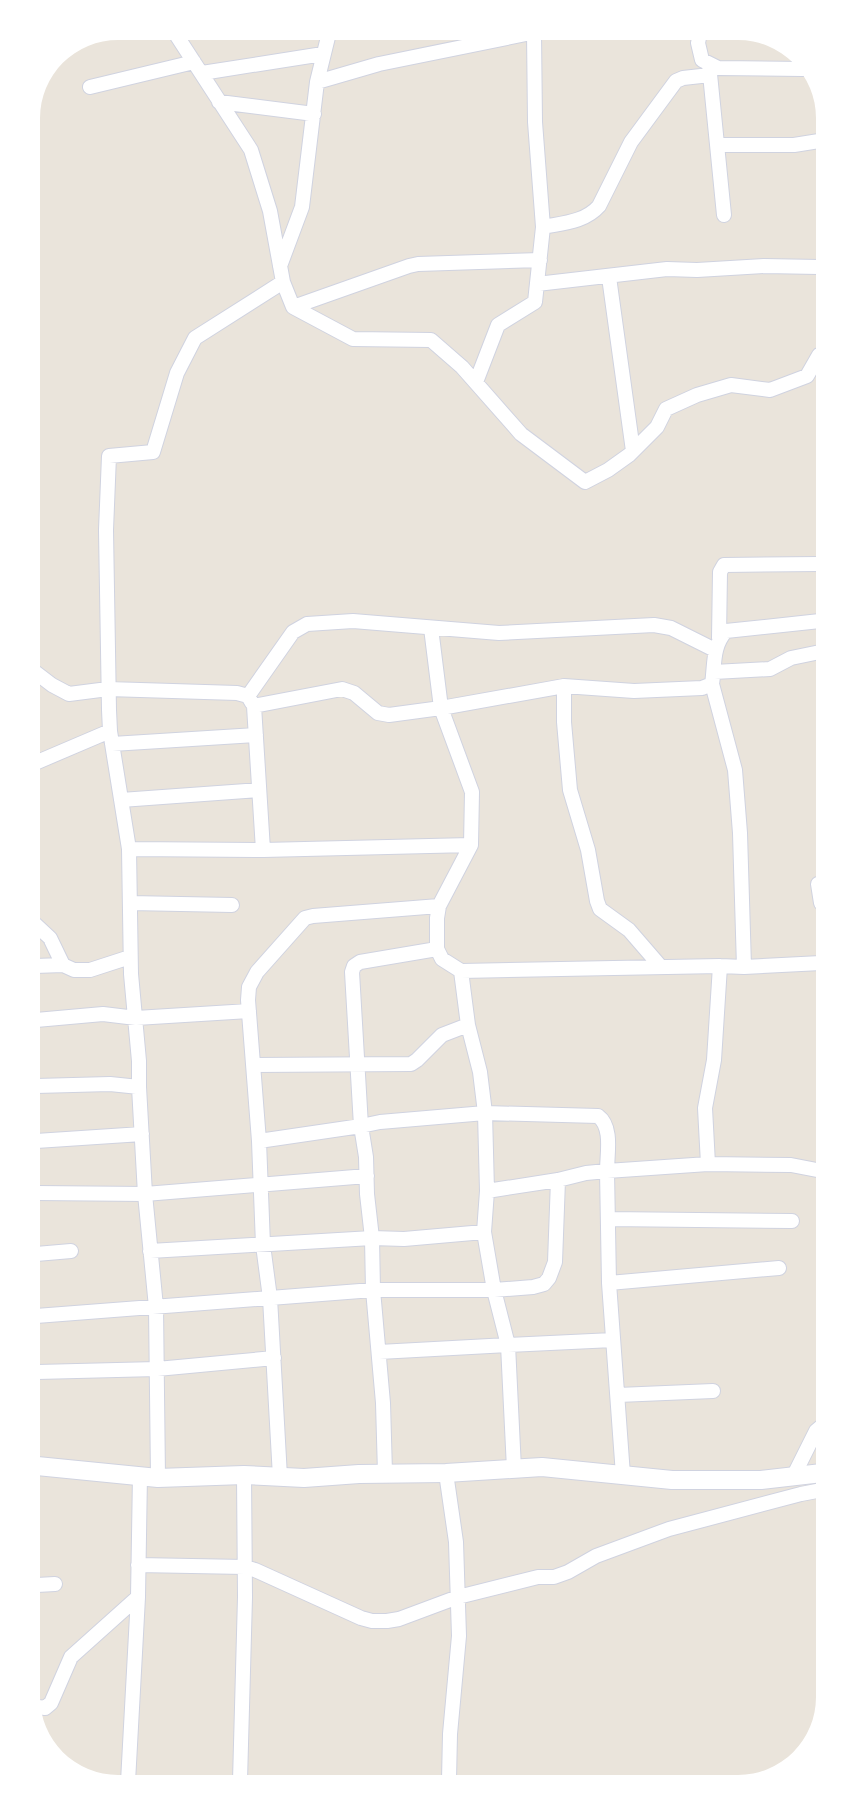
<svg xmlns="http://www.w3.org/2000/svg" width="856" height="1815" font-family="'PT Sans',sans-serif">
<rect width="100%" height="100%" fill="#eae4db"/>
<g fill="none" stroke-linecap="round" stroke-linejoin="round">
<g stroke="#d0d3e0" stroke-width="16">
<path id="minor" d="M 175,33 L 251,150 L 270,211 L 283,282 L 293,307 L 353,339 L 431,340 L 462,367 L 521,434 L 585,482 L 608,470 L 629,455 L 657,427 L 666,409 L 697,395 L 731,385 L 770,390 L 807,376 L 819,355
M 700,33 L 698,43 L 702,60 L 718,68 L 803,69
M 709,64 L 724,215
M 202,73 L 323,54
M 317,82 L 379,64 L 531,33
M 90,87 L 194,62
M 219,102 L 314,114
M 717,145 L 794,145 L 819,141
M 543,227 C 563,223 585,222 599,206 L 631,142 L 676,81 L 683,78 L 710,75
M 280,266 L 302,207 L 317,82 L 329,33
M 609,277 L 633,451
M 537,284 L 667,269 L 697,270 L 764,266 L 819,267
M 293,307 L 409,266 L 418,264 L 540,260
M 476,382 L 498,325 L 535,302 L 543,227 L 535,122 L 534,33
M 431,628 L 441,708 L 472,792 L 471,845
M 719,638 L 720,572 L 724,565 L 820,564
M 35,672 L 52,685 L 69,694 L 108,689 L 237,693 L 248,696 L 252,703
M 714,672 L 770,669 L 791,658 L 820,652
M 712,684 L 735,770 L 740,833 L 744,967
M 248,696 L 293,632 L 307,624 L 353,621 L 499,633 L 654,625 L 671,628 L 715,650
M 112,744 L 256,735
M 35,763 L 110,731
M 121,800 L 259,790
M 129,849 L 263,850 L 471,845 L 439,906 L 437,918 L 437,949 L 442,959 L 461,971
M 263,850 L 254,706 L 342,689 L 354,693 L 378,713 L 389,715 L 441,708 L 564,686
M 821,884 L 818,884 L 821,903
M 130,903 L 232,905
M 439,906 L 313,916 L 305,918 L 257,972 L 249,987 L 248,1000 L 259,1141 L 263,1245 L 270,1298 L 373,1290 L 494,1290 L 533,1287 L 544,1284 L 549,1278 L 555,1262 L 558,1180
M 35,924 L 50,938 L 63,965 L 74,970 L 90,970 L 130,957
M 35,966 L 63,965
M 661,967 L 629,930 L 600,909 L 597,901 L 588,850 L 570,790 L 564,722 L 564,686 L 634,691 L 702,688 L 712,684 C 715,664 712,647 726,631 L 820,621
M 36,1020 L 103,1014 L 136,1018 L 249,1011
M 468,1025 L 480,1072 L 485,1113 L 598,1116 C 613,1127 607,1154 607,1171 L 708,1164 L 791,1165 L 822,1171
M 254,1065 L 411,1064 L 417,1060 L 442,1035 L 468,1025 L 461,971 L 720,966 L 744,967 L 821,963
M 36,1086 L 110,1084 L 139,1087
M 36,1141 L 142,1134
M 259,1141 L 361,1126 L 380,1122 L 485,1113 L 487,1191 L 558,1180 L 586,1173 L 607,1171 L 609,1283 L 623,1475
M 708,1164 L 705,1108 L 714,1060 L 720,966
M 36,1193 L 145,1194 L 367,1176
M 608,1219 L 792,1221
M 150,1251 L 372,1238 L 404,1239 L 484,1232
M 36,1254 L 71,1251
M 609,1283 L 779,1268
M 36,1316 L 270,1298 L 280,1477
M 379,1352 L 508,1345 L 494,1290 L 484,1232 L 487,1191
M 37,1372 L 157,1369 L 274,1358
M 618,1395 L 713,1391
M 514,1469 L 508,1345 L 613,1340
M 385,1473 L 383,1403 L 373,1290 L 372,1238 L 367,1194 L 366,1157 L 361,1126 L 352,972 L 354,966 L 360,962 L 437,949
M 446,1473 L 456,1542 L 459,1636 L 450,1734 L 449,1780
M 793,1477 L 816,1431 L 822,1426
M 158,1478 L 156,1307 L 145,1194 L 139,1087 L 139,1061 L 131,974 L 129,849 L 110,731 L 109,710 L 106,530 L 109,456 L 153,452 L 177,373 L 195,338 L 283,282
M 138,1565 L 245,1567 L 255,1570 L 361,1618 L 372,1621 L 387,1621 L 399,1619 L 458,1597 L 538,1577 L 554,1577 L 568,1572 L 596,1556 L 669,1529 L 801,1494 L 822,1490
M 37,1585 L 55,1584
M 38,1707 L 45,1708 L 51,1703 L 71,1657 L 138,1597
M 240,1781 L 245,1597 L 244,1475
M 128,1782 L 138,1597 L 140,1475"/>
</g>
<g stroke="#d0d3e0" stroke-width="20">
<path id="tertiary" d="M 37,1466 L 158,1478 L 244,1475 L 304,1478 L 359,1474 L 446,1473 L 542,1467 L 672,1480 L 761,1480 L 822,1473"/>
</g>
<use href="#minor" stroke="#fff" stroke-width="14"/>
<use href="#tertiary" stroke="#fff" stroke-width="18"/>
</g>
<path d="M0 0H856V1815H0ZM118 40H738A78 78 0 0 1 816 118V1697A78 78 0 0 1 738 1775H118A78 78 0 0 1 40 1697V118A78 78 0 0 1 118 40Z" fill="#fff" fill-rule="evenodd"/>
</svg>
